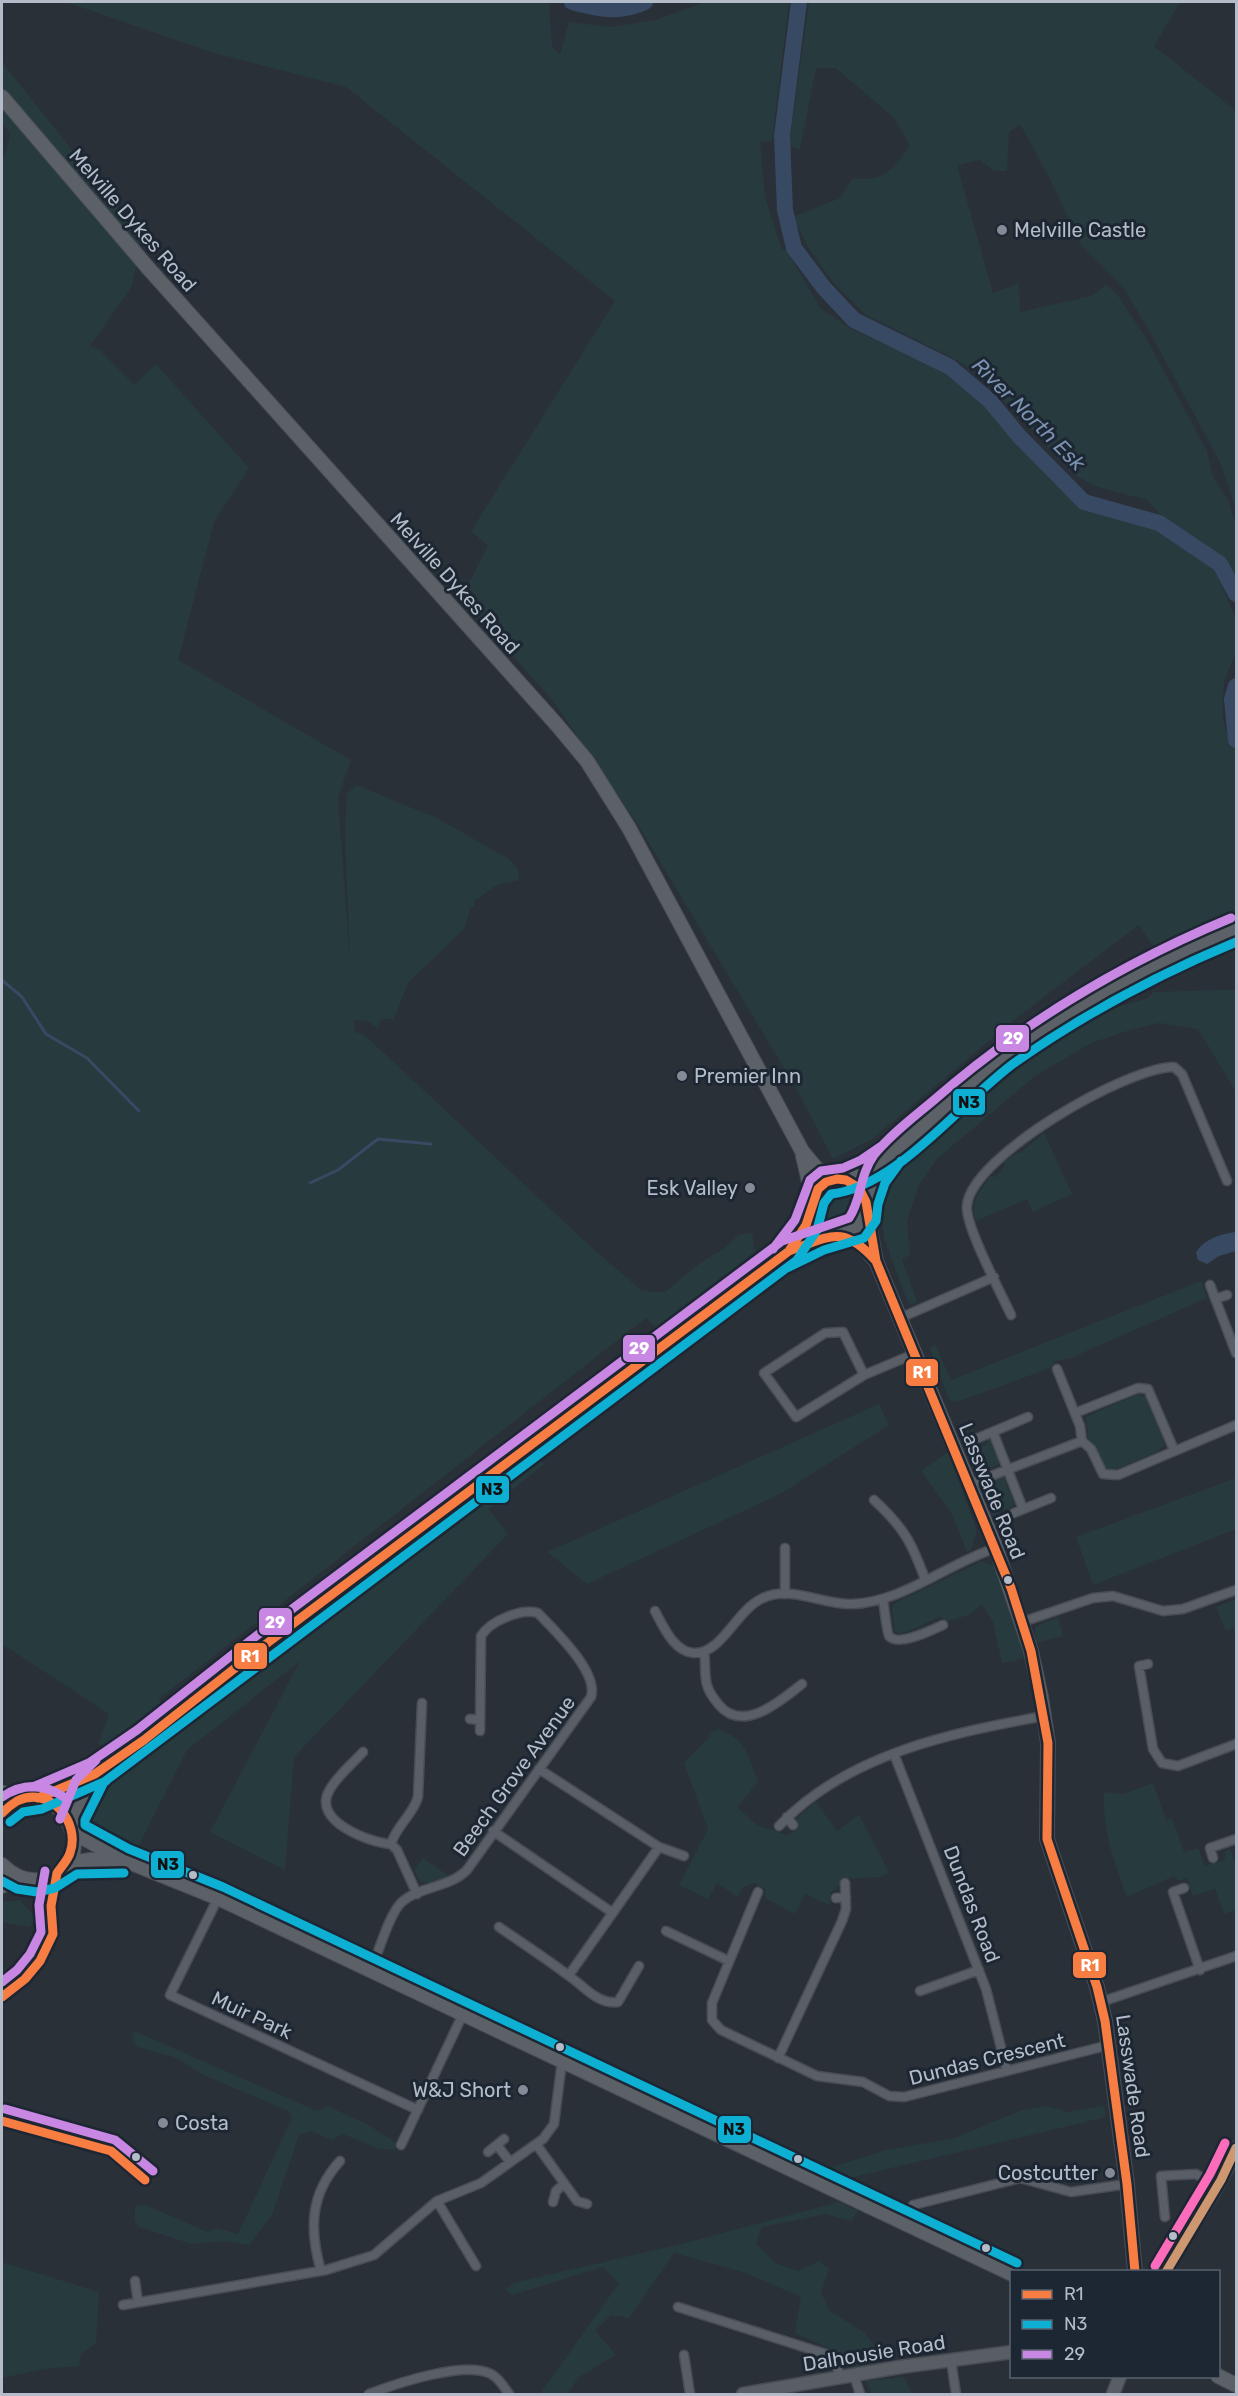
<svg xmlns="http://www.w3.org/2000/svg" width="1238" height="2396" font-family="Rubik,sans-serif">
<rect width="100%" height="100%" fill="#2a3038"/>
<path fill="#273a3e" d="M 66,2 L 543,2 L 549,4 L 552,46 L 560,55 L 569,22 L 611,27 L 655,20 L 706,2 L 789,2 L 772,141 L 760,142 L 765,197 L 782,250 L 786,249 L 820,308 L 853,330 L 950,374 L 984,402 L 1041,467 L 1083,507 L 1124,521 L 1157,528 L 1190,547 L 1214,568 L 1236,619 L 1236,652 L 1224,681 L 1222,717 L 1229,740 L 1236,749 L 1236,917 L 1155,949 L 1139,925 L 1014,1020 L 872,1139 L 833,1159 L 796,1088 L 638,825 L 554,702 L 461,598 L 488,546 L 471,531 L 615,301 L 346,87 L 211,52 Z
M 809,2 L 1180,2 L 1154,46 L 1236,111 L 1236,509 L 1220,462 L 1148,329 L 1123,287 L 1081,245 L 1051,181 L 1020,124 L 1009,132 L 1007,171 L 994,171 L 980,160 L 957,165 L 993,293 L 1019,283 L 1020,312 L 1092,296 L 1106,284 L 1119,297 L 1146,338 L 1207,451 L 1213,477 L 1229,502 L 1236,527 L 1236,582 L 1219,555 L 1162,516 L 1147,500 L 1094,486 L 1075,475 L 986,382 L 959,361 L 866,315 L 832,281 L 809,249 L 793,217 L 840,198 L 853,178 C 884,183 895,168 910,145 L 894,118 L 836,68 L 816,68 L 800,149 L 789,146 Z
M 2,62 L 142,238 L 132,286 L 90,346 L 98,349 L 134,385 L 156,364 L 249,468 L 214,522 L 178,660 L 351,760 L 338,798 L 350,960 L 345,833 L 347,794 L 356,785 L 439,819 L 509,859 L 518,869 L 519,880 L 497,885 L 474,901 L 475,905 L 470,909 L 464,929 L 408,983 L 394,1019 L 381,1019 L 378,1028 L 367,1021 L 354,1020 L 355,1032 L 363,1034 L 384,1053 L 590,1246 L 642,1291 L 665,1292 L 699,1264 L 726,1247 L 738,1235 L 752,1233 L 755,1252 L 735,1270 L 678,1310 L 672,1324 L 660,1332 L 646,1318 L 159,1699 L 165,1708 L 145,1724 L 103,1745 L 98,1744 L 109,1714 L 2,1644 L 2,158 L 6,153 L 10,133 L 2,123 Z
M 1216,990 L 1236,990 L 1236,1092 L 1198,1029 L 1159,1023 L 1130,1030 L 1091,1043 L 1035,1076 L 937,1159 L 919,1185 L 907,1221 L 910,1254 L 902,1260 L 917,1301 L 914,1304 L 908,1303 L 884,1238 L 882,1221 L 885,1201 L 898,1170 L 944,1126 L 1023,1063 L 1086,1021 L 1111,1009 L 1148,998 L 1153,992 Z
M 1044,1133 L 1072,1194 L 1033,1212 L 1027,1199 L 976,1221 C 970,1201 979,1192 991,1176 L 995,1177 L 1005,1166 L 1004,1162 L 1016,1153 L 1020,1153 Z
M820 1207a20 20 0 1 1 40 0a20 20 0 1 1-40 0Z
M 1201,1281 L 1207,1298 L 1073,1357 L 1056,1361 L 1050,1368 L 957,1402 L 949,1399 L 930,1349 L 935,1344 L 951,1380 Z
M 1137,1394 L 1146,1397 L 1165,1445 L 1157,1452 L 1112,1471 C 1092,1463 1087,1435 1086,1417 Z
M 879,1404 L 889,1425 L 782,1493 L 587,1584 L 547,1552 Z
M 967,1428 L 973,1450 L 988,1444 L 986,1437 L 991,1440 L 999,1460 L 998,1465 L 980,1472 L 972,1468 L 959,1437 L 960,1432 Z
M 948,1452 L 977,1530 L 971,1550 L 967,1552 L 952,1514 L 921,1471 Z
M 535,1453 L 544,1464 L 489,1509 L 508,1534 L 294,1757 L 285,1870 L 210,1832 L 300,1661 L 187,1750 L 137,1849 L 94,1828 L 89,1817 L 94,1804 L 144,1749 Z
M 1003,1475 L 1014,1503 L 1010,1508 L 999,1511 L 1002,1522 L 996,1524 L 981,1485 Z
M 1236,1478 L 1236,1529 L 1093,1585 L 1076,1537 Z
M 982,1561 L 994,1566 L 1026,1658 L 1002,1663 L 993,1622 L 982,1604 L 969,1615 L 948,1621 L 940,1617 C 926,1622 914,1630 900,1634 L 895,1632 L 892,1608 L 895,1603 Z
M 1236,1599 L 1236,1627 L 1226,1631 L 1216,1607 Z
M 1058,1617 L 1063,1636 L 1036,1643 L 1035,1627 Z
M 718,1729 C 746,1739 748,1756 758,1782 L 737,1807 L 757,1825 L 787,1835 L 797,1830 L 797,1818 L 816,1802 L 837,1831 L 859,1815 L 889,1872 L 881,1877 L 840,1879 L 840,1885 L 830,1893 L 831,1906 L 805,1894 L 795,1914 L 765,1898 L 765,1889 L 754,1883 L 743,1887 L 738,1897 L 717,1883 L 708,1899 L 679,1885 L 708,1829 L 684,1763 L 708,1739 L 709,1733 Z
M 1153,1783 L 1166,1820 L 1172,1818 L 1184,1852 L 1198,1848 L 1205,1866 L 1225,1860 L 1225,1852 L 1230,1848 L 1236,1866 L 1236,1910 L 1224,1914 L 1215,1889 L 1193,1896 L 1187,1878 L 1179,1881 L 1174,1876 L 1127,1897 C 1114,1862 1102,1830 1104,1792 L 1123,1794 Z
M 423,1858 L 449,1876 L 428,1884 L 420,1881 L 414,1870 Z
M 20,1900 L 35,1917 L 30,1927 L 2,1922 L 2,1902 Z
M 134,2031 L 317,2111 L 327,2106 L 367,2124 L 396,2143 L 395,2149 L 379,2149 L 343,2134 L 331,2140 L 312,2131 L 299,2135 L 272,2215 L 249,2245 L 225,2241 L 191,2244 L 139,2227 L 135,2221 L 135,2206 L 146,2205 L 207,2232 L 217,2228 L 238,2234 L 292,2118 L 289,2111 L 203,2075 L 177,2058 L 137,2047 L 132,2040 Z
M 1047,2106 L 1068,2112 L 1104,2106 L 1106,2117 L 837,2181 L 826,2169 L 886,2150 L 955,2138 L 1022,2110 Z
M 839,2202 L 858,2211 L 851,2221 L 825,2214 L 762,2227 L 756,2243 L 775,2263 L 798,2271 L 819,2261 L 829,2269 L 821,2293 L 830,2311 L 865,2333 L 886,2361 L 849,2369 L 833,2350 L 795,2333 L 801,2297 L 743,2272 L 674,2253 L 629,2318 L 611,2315 L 595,2330 L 616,2355 L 579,2377 L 567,2394 L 540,2394 L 619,2283 L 603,2267 L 512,2295 L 506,2290 L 513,2283 L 685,2243 Z
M 2,2262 L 99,2292 L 96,2343 L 81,2354 L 79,2366 L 44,2369 L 2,2378 Z
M 904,2377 L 912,2394 L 872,2394 L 865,2381 Z"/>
<path fill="#384963" d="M 1236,1232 L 1236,1251 L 1219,1256 L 1207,1264 L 1198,1260 L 1196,1253 C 1202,1240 1222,1233 1236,1232 Z"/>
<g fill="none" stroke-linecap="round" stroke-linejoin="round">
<path stroke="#384963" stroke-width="3" d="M 2,980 L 22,997 L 46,1034 L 87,1058 L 139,1111
M 310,1183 L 338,1170 L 378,1139 L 431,1144"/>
<path stroke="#384963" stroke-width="16" d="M 572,2 C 598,9 619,14 645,2
M 799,2 L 782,136 L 785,210 L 794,248 L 824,288 L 854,320 L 950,367 L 990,401 L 1019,436 L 1084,502 L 1159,523 L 1220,564 L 1236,594
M 1236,686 L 1232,699 L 1236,740"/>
<g stroke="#484c53" stroke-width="11">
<path id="minor" d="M 1210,1285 L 1236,1353
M 1215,1299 L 1227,1295
M 1011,1315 C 1001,1293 964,1224 967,1205 C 973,1155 1127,1067 1174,1067 L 1182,1074 L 1227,1181
M 900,1318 L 994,1277
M 1057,1369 L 1080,1426 L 1082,1441
M 864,1375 L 843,1332 L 825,1333 L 764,1373 L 796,1417 L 864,1375 L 914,1354
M 1075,1413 L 1138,1388 L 1148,1389 L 1174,1450
M 993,1432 L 1023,1509
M 978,1438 L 1028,1417
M 970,1484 L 1082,1441 L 1091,1449 L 1103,1474 L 1118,1475 L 1236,1425
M 874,1500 C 904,1528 911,1541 925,1579
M 1014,1513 L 1051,1498
M 785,1594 L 785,1548
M 883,1599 C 884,1606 887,1633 889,1636 C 898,1647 932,1630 943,1625
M 655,1611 C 663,1626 674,1652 694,1653 C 722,1654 736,1610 763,1598 C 791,1585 823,1605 852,1604 C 904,1602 948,1563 996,1548
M 1022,1622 L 1093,1598 L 1113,1596 L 1163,1611 L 1183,1609 L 1236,1590
M 704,1652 C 706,1662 704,1675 707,1685 C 709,1693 714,1699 719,1705 C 744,1734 781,1700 802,1684
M 1148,1664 L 1139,1666 L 1153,1749 L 1162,1763 L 1178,1766 L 1236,1744
M 470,1719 L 480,1720
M 363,1752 C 352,1764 336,1777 329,1791 C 312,1821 370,1843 391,1844
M 894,1754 L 986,1989 L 1007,2071
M 539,1769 L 659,1847 L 684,1856
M 787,1817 L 793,1825
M 779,1826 C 847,1754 951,1733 1044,1716
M 493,1831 L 613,1913
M 1213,1858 L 1210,1848 L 1236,1839
M 1184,1888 L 1173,1892 L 1200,1970
M 758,1892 L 712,2003 L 712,2020 L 721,2030 L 817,2076 L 863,2082 L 889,2096 L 904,2097 L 1109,2045
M 417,1894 L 397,1850 L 391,1844 C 396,1826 413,1815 418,1797 L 422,1703
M 218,1898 L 170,1995 L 418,2110
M 836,1898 L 846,1897
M 499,1927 C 522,1943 547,1959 569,1976 C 584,1986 598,2005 618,2002 L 639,1966
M 666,1931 L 729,1961
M 371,1970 C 378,1954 390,1911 403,1901 C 421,1886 449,1888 467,1870 L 591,1697 C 599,1672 554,1630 538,1613 C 521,1608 490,1621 481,1636 L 480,1731
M 569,1975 L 659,1847
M 920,1991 L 979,1970
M 1101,2002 L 1236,1956
M 778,2058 L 842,1921 L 846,1909 L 845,1883
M 536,2144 L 577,2201 L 587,2204
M 401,2145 L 463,2014
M 497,2145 L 510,2162
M 488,2152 L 504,2139
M 437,2201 L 476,2266
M 553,2202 L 556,2191 L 564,2184
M 913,2205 L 1020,2178 L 1071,2192 L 1127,2184
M 1165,2217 L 1161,2176 L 1196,2174 L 1217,2186
M 321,2271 C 309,2229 310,2194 340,2161
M 135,2281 L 138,2302
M 123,2305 L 326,2270 L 374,2255 L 437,2201 L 481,2183 L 543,2139 L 554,2124 L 561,2069 L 565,2061
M 678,2307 L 829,2355 L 836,2363 L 840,2378
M 684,2355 L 690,2394
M 951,2360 L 956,2394
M 854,2375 L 860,2394
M 369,2394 C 395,2384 465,2360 491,2374 C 499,2378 504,2387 509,2394"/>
</g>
<g stroke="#484c53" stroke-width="15">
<path id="secondary" d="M 1166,2272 C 1187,2229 1219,2192 1236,2148
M 743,2394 L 900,2367 L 1012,2352
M 1113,2394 L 1120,2376"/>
</g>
<g stroke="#484c55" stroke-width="16">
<path id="primary" d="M 2,97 L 149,269 L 557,725 L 587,761 L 629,828 L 802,1151 L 817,1169 L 837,1179
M 803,1156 L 813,1199
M812 1207a27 27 0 1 1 54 0a27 27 0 1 1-54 0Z
M 846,1180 C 905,1154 955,1093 1008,1054 C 1078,1001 1155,960 1236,929
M 866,1202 L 874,1178 L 883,1164
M 866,1209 L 876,1261 L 996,1548 L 1031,1651 L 1041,1697 L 1048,1743 L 1047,1839 L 1097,1987 L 1105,2021 L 1127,2184 L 1135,2272
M 842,1234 L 861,1244 L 875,1260
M 789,1251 L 806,1225 L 811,1208
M 2,1793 L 26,1797
M 38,1798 L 95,1774 L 789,1251 L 835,1234
M 2,1813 C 49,1757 112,1861 44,1879 C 28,1883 13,1876 2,1865
M 71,1823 L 80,1799 L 95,1774
M 74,1833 L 124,1860 L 218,1898 L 1012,2274
M 66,1864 L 90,1860 L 119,1860
M 2,1886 L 21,1878
M 1218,2376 L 1236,2385"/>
</g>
<use href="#minor" stroke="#5a5e66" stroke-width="8"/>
<use href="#secondary" stroke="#595d64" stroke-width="12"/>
<use href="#primary" stroke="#5c6168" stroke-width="14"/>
<g stroke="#1d2633" stroke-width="14">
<path id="bus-1" d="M 789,1251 L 806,1225 L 818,1189 L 826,1182 L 837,1179 L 846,1180 L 859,1188 L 866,1202 L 876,1261 L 1011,1588 L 1031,1651 L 1048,1743 L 1047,1839 L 1097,1987 L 1105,2021 L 1127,2184 L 1135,2272
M 38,1798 L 95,1774 L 144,1740 L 258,1650 L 789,1251 C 831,1236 843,1224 876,1261
M 2,1813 C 6,1809 12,1804 17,1801 C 50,1785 81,1822 70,1853 C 68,1860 61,1867 57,1873
M 2,1997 L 25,1979 L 40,1961 L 53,1934 L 51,1906 L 57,1873
M 2,2121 L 111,2151 L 145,2180"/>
</g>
<g stroke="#1d2633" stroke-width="14">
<path id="bus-2" d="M 787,1268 L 824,1250 L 864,1238 L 876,1221 L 878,1204 L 885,1183 L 901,1161
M 10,1822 L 23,1812 L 42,1809 L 106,1781
M 2,1881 L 17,1889 L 37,1892 L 55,1888 L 77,1874 L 124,1873
M 1017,2263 L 223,1887 L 129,1849 L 85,1825 L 85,1820 L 104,1782 L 797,1260 L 817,1230 L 824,1203 L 831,1194 C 898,1187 963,1099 1017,1061 C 1086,1013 1159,974 1236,942"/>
</g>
<g stroke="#1d2633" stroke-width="14">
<path id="bus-3" d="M 773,1249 L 795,1220 L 810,1180 L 821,1171 L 843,1168 L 861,1160 L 883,1145
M 33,1787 L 89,1763 L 137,1730 L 251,1640 L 782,1241 L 849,1218 C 862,1199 859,1176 874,1155 C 891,1134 914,1117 934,1100 C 1023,1022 1123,963 1231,918
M 2,1797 C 24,1782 46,1784 67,1799
M 60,1819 L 76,1780 L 96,1760
M 2,1982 L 17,1970 L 30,1954 L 41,1932 L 39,1905 L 45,1871
M 5,2109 L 115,2140 L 153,2171"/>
</g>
<g stroke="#1d2633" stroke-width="14">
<path id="bus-4" d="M 1155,2266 L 1210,2174 L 1225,2143"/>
</g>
<g stroke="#1d2633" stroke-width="14">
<path id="bus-5" d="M 1166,2272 L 1221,2180 L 1236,2148"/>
</g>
<use href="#bus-1" stroke="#f77d43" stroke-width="9"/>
<use href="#bus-2" stroke="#0dafd3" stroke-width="9"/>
<use href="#bus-3" stroke="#c787e3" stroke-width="9"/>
<use href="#bus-4" stroke="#fb6dba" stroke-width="9"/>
<use href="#bus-5" stroke="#cd976f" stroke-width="9"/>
</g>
<g fill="#848b96" stroke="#1d2633" stroke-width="2">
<circle cx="1002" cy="230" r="6"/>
<circle cx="682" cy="1076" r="6"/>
<circle cx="750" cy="1188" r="6"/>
<circle cx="523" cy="2090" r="6"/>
<circle cx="163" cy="2123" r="6"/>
<circle cx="1110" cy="2173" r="6"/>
</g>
<g fill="#b4bcc9" stroke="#1d2633" stroke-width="2">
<circle cx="1008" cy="1580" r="5"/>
<circle cx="193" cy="1875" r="5"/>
<circle cx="560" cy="2047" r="5"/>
<circle cx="136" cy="2157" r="5"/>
<circle cx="798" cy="2159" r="5"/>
<circle cx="1173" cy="2236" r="5"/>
<circle cx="986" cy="2248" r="5"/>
</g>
<g text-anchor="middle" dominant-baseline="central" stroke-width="6" stroke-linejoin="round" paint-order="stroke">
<g font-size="20" fill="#b4bcc9" stroke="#1d2633">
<text transform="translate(133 220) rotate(49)">Melville Dykes Road</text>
<text transform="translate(455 583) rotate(48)">Melville Dykes Road</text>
<text transform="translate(992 1491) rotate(68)">Lasswade Road</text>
<text transform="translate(514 1776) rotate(-54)">Beech Grove Avenue</text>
<text transform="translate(972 1904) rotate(69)">Dundas Road</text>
<text transform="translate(252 2015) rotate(25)">Muir Park</text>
<text transform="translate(987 2059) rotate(-14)">Dundas Crescent</text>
<text transform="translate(1133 2086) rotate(82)">Lasswade Road</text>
<text transform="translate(874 2353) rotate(-9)">Dalhousie Road</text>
</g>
<g font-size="20" fill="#b4bcc9" stroke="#1d2633" text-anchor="start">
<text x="1014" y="230">Melville Castle</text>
<text x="694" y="1076">Premier Inn</text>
<text x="738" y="1188" text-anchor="end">Esk Valley</text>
<text x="511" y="2090" text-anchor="end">W&amp;J Short</text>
<text x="175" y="2123">Costa</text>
<text x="1098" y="2173" text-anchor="end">Costcutter</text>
</g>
<g font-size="21" font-style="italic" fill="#7c92b1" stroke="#1d2633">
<text transform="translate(1029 414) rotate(45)">River North Esk</text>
</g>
</g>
<g stroke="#1d2633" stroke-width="2">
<rect x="995" y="1024" width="35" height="29" rx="6" fill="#c787e3"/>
<rect x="952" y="1088" width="34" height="28" rx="6" fill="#0dafd3"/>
<rect x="622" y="1334" width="34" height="29" rx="6" fill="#c787e3"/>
<rect x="905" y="1358" width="34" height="29" rx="6" fill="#f77d43"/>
<rect x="475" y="1475" width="35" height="29" rx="6" fill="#0dafd3"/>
<rect x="258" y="1607" width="35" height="29" rx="6" fill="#c787e3"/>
<rect x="233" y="1642" width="35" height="28" rx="6" fill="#f77d43"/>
<rect x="150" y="1850" width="35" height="29" rx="6" fill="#0dafd3"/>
<rect x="1072" y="1951" width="35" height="28" rx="6" fill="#f77d43"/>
<rect x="717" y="2115" width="35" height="29" rx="6" fill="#0dafd3"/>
</g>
<g font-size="16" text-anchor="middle" font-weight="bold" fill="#fff">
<text x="1013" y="1044">29</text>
<text x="639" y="1354">29</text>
<text x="922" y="1378">R1</text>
<text x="275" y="1628">29</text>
<text x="250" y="1662">R1</text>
<text x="1090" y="1971">R1</text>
</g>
<g font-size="16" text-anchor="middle" font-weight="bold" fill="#111">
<text x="969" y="1108">N3</text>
<text x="492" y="1495">N3</text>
<text x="168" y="1870">N3</text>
<text x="734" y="2135">N3</text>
</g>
<rect width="1238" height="2396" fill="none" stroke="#b4bcc9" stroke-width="6"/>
<rect x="1010" y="2270" width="210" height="108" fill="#1d2633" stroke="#59626f" stroke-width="1.5"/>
<rect x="1022" y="2290" width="30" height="9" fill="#f77d43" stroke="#59626f" stroke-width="1.5"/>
<text x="1064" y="2300" font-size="18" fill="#b4bcc9">R1</text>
<rect x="1022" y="2320" width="30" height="9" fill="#0dafd3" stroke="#59626f" stroke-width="1.5"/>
<text x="1064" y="2330" font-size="18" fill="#b4bcc9">N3</text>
<rect x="1022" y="2350" width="30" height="9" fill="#c787e3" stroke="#59626f" stroke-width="1.5"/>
<text x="1064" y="2360" font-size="18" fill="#b4bcc9">29</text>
</svg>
